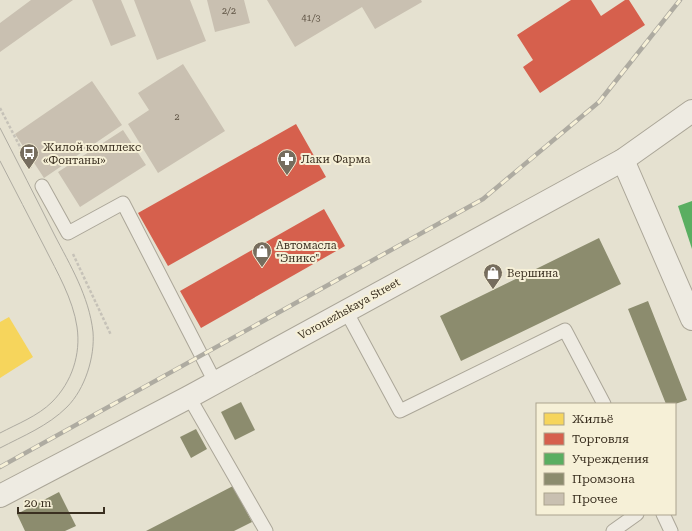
<svg xmlns="http://www.w3.org/2000/svg" width="692" height="531" font-family="'Roboto Serif',serif">
<rect width="100%" height="100%" fill="#e5e1d0"/>
<path fill="#f6d55c" d="M 9,317 L 33,357 L 0,378 L 0,322 Z"/>
<path fill="#d6604d" d="M 571,0 L 591,0 L 601,16 L 625,0 L 629,0 L 645,25 L 540,93 L 523,67 L 533,60 L 517,35 Z
M 296,124 L 326,177 L 168,266 L 138,213 Z
M 324,209 L 345,246 L 201,328 L 180,291 Z"/>
<path fill="#5aae61" d="M 692,201 L 692,249 L 678,206 Z"/>
<path fill="#8c8c6e" d="M 599,238 L 621,284 L 461,361 L 440,316 Z
M 648,301 L 687,400 L 675,404 L 666,404 L 628,309 Z
M 241,402 L 255,430 L 235,440 L 221,412 Z
M 196,429 L 207,449 L 191,458 L 180,437 Z
M 233,486 L 252,522 L 234,531 L 146,531 Z
M 59,492 L 76,526 L 65,531 L 25,531 L 17,514 Z"/>
<path fill="#c9c0b1" d="M 31,0 L 73,0 L 0,52 L 0,23 Z
M 92,0 L 121,0 L 136,36 L 111,46 Z
M 134,0 L 190,0 L 206,41 L 157,60 Z
M 207,0 L 244,0 L 250,23 L 215,32 Z
M 267,0 L 421,0 L 422,2 L 375,29 L 362,7 L 295,47 Z
M 183,64 L 225,131 L 158,173 L 128,124 L 149,110 L 138,93 Z
M 92,81 L 122,125 L 44,178 L 15,134 Z
M 123,130 L 146,165 L 80,207 L 58,172 Z"/>
<g fill="none" stroke-linecap="round" stroke-linejoin="round">
<g stroke="#aba698" stroke-width="15">
<path id="service" d="M 42,186 L 68,233 L 123,203 L 215,382
M 346,311 L 400,411 L 565,330 L 604,404
M 189,397 L 266,531
M 663,514 L 671,531
M 613,531 L 637,514"/>
</g>
<g stroke="#aba698" stroke-width="24">
<path id="minor" d="M 623,160 L 692,319"/>
</g>
<g stroke="#aba698" stroke-width="24">
<path id="tertiary" d="M 0,496 L 189,397 L 623,160 L 692,111"/>
</g>
<path stroke="#c6c2b8" stroke-width="2.5" stroke-dasharray="3 2" stroke-linecap="butt" d="M 0,108 L 31,168
M 73,254 L 111,335"/>
<use href="#service" stroke="#eeebe2" stroke-width="13"/>
<use href="#minor" stroke="#eeebe2" stroke-width="22"/>
<use href="#tertiary" stroke="#eeebe2" stroke-width="22"/>
<path stroke="#aeaba1" stroke-width="1" d="M 0,128 C 18,163 36,198 54,234 C 70,265 89,296 93,332 C 95,357 85,389 67,407 C 48,426 23,436 0,448
M 0,161 C 15,190 30,219 45,248 C 57,272 73,299 77,327 C 81,354 72,382 52,402 C 38,416 17,424 0,433"/>
<g stroke="#aeaba1" stroke-width="4.5">
<path id="rail" d="M 0,467 L 483,199 L 599,102 L 680,0"/>
</g>
<use href="#rail" stroke="#f6f0d7" stroke-width="3" stroke-dasharray="9" stroke-linecap="butt"/>
</g>
<defs>
<g id="bus-pin" transform="scale(1)"><path d="M0 17L-7.5 6A9.5 9.5 0 1 1 7.5 6Z" fill="#766d5e" stroke="#f6f0d7"/><path d="M-5-6H5V4H4V6H2V4H-2V6H-4V4H-5ZM-3.5-4V0h7V-4ZM-3.5 1.2v1.5H-2V1.2ZM2 1.2v1.5H3.5V1.2Z" fill="#fff"/></g>
<g id="pharmacy-pin" transform="scale(1)"><path d="M0 17L-7.5 6A9.5 9.5 0 1 1 7.5 6Z" fill="#766d5e" stroke="#f6f0d7"/><path d="M-2-6h4v4h4v4h-4v4h-4v-4h-4v-4h4Z" fill="#fff"/></g>
<g id="shop-pin" transform="scale(1)"><path d="M0 17L-7.5 6A9.5 9.5 0 1 1 7.5 6Z" fill="#766d5e" stroke="#f6f0d7"/><path d="M-5-2.5h2.3a2.7 3.5 0 0 1 5.4 0H5L5.5 6h-11ZM-1.5-2.5h3a1.5 2.3 0 0 0-3 0Z" fill="#fff"/></g>
</defs>
<g fill-rule="evenodd">
<use href="#bus-pin" x="29" y="153"/>
<use href="#pharmacy-pin" x="287" y="159"/>
<use href="#shop-pin" x="262" y="251"/>
<use href="#shop-pin" x="493" y="273"/>
</g>
<g text-anchor="middle" dominant-baseline="central" stroke-width="4" stroke-linejoin="round" paint-order="stroke">
<g font-size="9" fill="#5e5344">
<text x="229" y="11">2/2</text>
<text x="311" y="18">41/3</text>
<text x="177" y="117">2</text>
</g>
<g font-size="11" fill="#3a2f20" stroke="#f6f0d7" text-anchor="start">
<text x="43" y="147">Жилой комплекс<tspan x="43" dy="13">«Фонтаны»</tspan></text>
<text x="301" y="159">Лаки Фарма</text>
<text x="276" y="245">Автомасла<tspan x="276" dy="13">"Эникс"</tspan></text>
<text x="507" y="273">Вершина</text>
</g>
<g font-size="11" fill="#3a2f20" stroke="#f6f0d7">
<text transform="translate(349 309) rotate(-29)">Voronezhskaya Street</text>
</g>
</g>
<rect x="536" y="403" width="140" height="112" fill="#f6f0d7" stroke="#aba38e"/>
<rect x="544" y="413" width="20" height="12" fill="#f6d55c" stroke="#aba38e"/>
<text x="572" y="423" font-size="12" fill="#3a2f20">Жильё</text>
<rect x="544" y="433" width="20" height="12" fill="#d6604d" stroke="#aba38e"/>
<text x="572" y="443" font-size="12" fill="#3a2f20">Торговля</text>
<rect x="544" y="453" width="20" height="12" fill="#5aae61" stroke="#aba38e"/>
<text x="572" y="463" font-size="12" fill="#3a2f20">Учреждения</text>
<rect x="544" y="473" width="20" height="12" fill="#8c8c6e" stroke="#aba38e"/>
<text x="572" y="483" font-size="12" fill="#3a2f20">Промзона</text>
<rect x="544" y="493" width="20" height="12" fill="#c9c0b1" stroke="#aba38e"/>
<text x="572" y="503" font-size="12" fill="#3a2f20">Прочее</text>
<path d="M18 507v6h86v-6" fill="none" stroke="#3a2f20" stroke-width="2"/>
<text x="24" y="507" font-size="12" fill="#3a2f20" stroke="#f6f0d7" stroke-width="3" paint-order="stroke">20 m</text>
</svg>
